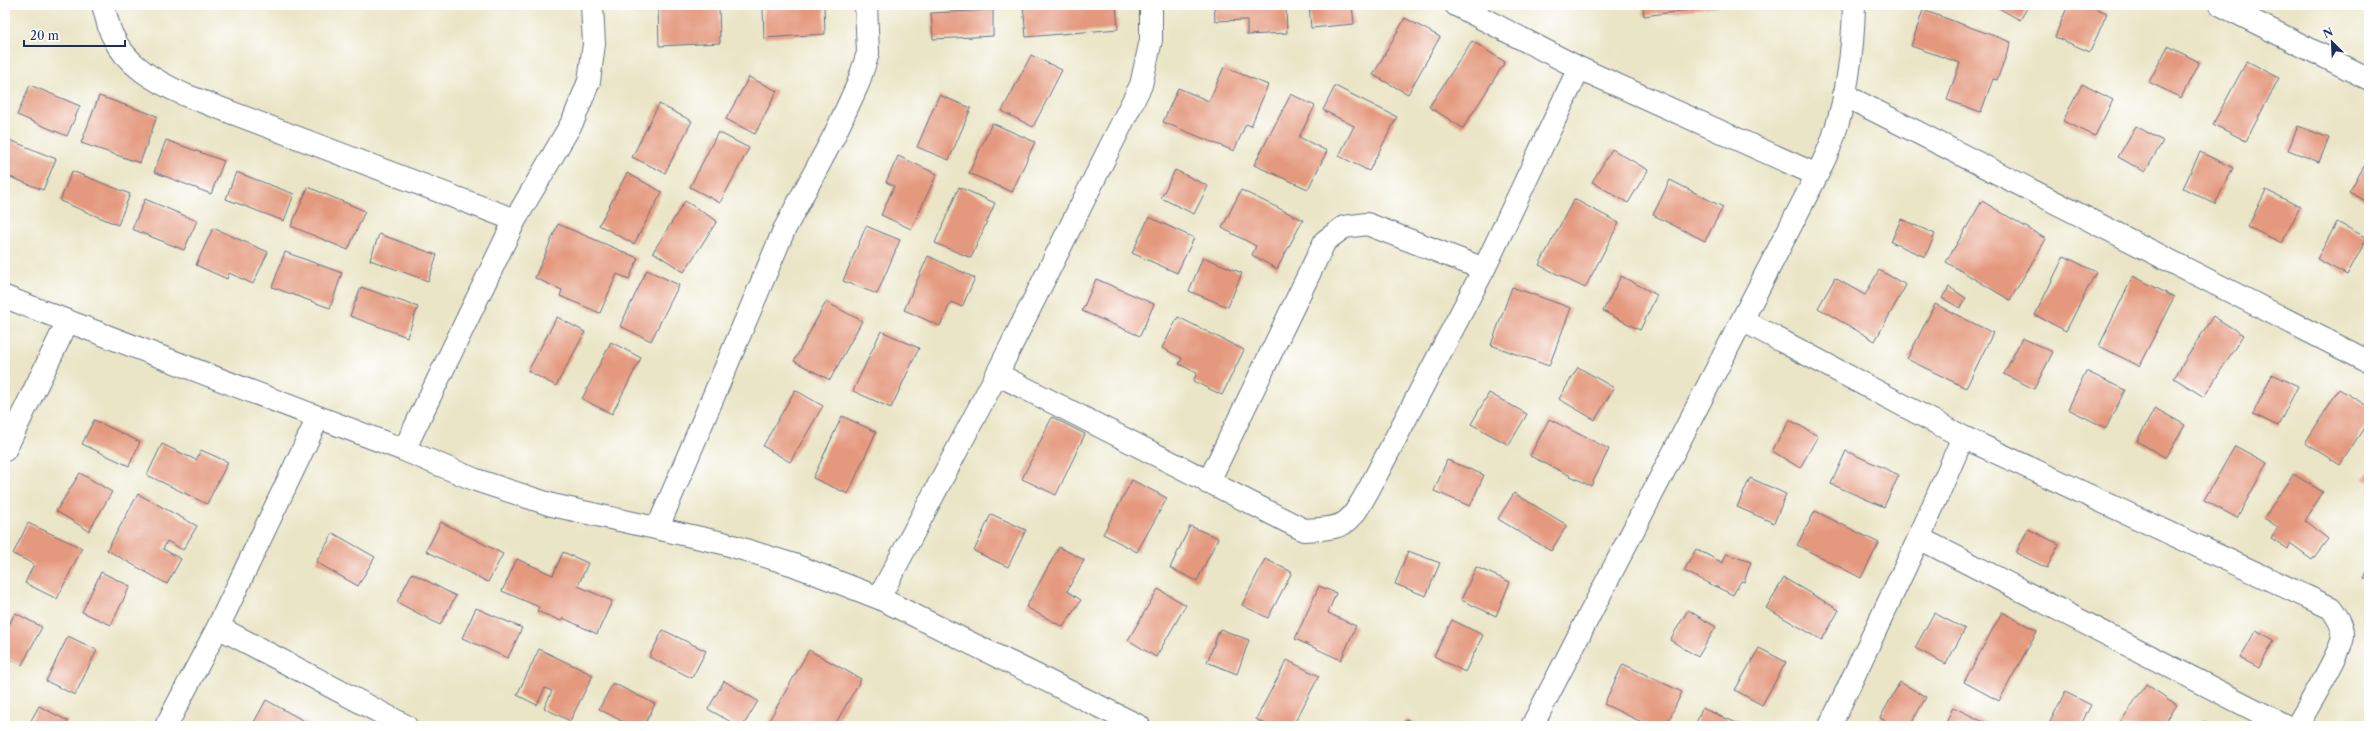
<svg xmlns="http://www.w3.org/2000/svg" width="2374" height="731" font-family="'Libre Caslon Text',serif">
<rect width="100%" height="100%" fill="#fff"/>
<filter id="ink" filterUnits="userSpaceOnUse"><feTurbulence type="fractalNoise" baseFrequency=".025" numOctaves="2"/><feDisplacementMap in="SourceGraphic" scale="8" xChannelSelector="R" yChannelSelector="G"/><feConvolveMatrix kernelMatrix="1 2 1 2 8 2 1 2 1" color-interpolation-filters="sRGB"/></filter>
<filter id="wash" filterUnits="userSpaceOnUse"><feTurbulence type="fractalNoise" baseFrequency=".012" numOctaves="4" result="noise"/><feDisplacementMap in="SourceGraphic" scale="16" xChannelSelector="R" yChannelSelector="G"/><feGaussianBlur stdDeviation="0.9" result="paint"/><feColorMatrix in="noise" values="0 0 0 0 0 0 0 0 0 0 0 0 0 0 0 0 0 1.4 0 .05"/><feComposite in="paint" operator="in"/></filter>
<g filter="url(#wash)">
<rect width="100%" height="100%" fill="#eae5c6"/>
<g id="blocks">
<path fill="#e4987d" d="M 824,5 L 825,34 L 764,38 L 763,7 Z
M 1023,5 L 1116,5 L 1118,29 L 1026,37 Z
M 1214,5 L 1286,5 L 1287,33 L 1247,35 L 1247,20 L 1215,21 Z
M 1309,5 L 1352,5 L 1354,24 L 1311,28 Z
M 1643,5 L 1719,5 L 1719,6 L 1644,16 Z
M 1993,5 L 2029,5 L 2020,20 Z
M 2068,5 L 2087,5 L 2107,13 L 2090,52 L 2055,37 Z
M 719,6 L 720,43 L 659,46 L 658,7 Z
M 993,10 L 993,36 L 933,39 L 931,13 Z
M 1923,10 L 2011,42 L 1997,80 L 1993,79 L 1981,112 L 1947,100 L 1960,63 L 1911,46 Z
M 1405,18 L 1440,37 L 1408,94 L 1373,75 Z
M 1472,41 L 1505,62 L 1463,128 L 1429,107 Z
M 2168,46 L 2199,62 L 2181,98 L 2149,82 Z
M 1031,55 L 1062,70 L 1033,127 L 1002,111 Z
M 2247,61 L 2279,78 L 2246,141 L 2213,124 Z
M 1224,67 L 1268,85 L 1251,126 L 1246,124 L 1234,151 L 1163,122 L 1178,88 L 1209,101 Z
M 749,77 L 777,91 L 755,134 L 726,119 Z
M 2082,84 L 2113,100 L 2095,136 L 2063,121 Z
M 30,85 L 80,106 L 67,136 L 17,115 Z
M 1335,86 L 1397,117 L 1369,171 L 1339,156 L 1354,126 L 1323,110 Z
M 1291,94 L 1315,106 L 1299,137 L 1327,151 L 1308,189 L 1254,165 Z
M 939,95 L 971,108 L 949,160 L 917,147 Z
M 99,96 L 157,116 L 140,163 L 81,143 Z
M 659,104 L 692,121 L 665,173 L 632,157 Z
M 992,123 L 1035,142 L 1012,192 L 969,173 Z
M 2136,126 L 2163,141 L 2145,172 L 2118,157 Z
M 2298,126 L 2329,138 L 2319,162 L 2288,150 Z
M 718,132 L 749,148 L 720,203 L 690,187 Z
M 5,138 L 56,159 L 43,190 L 5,175 Z
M 166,140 L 224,161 L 211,194 L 154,172 Z
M 1612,149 L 1648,170 L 1628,203 L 1592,182 Z
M 2200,152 L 2233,168 L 2215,204 L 2183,188 Z
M 898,156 L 937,174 L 911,229 L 881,215 L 894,186 L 886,182 Z
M 2369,158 L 2369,203 L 2349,192 Z
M 1175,170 L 1208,186 L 1194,214 L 1161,198 Z
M 72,171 L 130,194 L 118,225 L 60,201 Z
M 236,172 L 294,194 L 284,221 L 226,199 Z
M 627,173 L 662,192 L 634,244 L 599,225 Z
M 1670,180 L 1723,207 L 1705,241 L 1653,215 Z
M 308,187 L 365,211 L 348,250 L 291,226 Z
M 959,187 L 995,203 L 971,258 L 935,243 Z
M 1241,190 L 1303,220 L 1277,269 L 1252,255 L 1256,246 L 1222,228 Z
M 2266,190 L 2300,207 L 2282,243 L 2248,227 Z
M 145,199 L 197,221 L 184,250 L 132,229 Z
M 1574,199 L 1619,223 L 1585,288 L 1539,265 Z
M 685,201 L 717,221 L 684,272 L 653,252 Z
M 1982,201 L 2046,239 L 2010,300 L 1946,262 Z
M 1149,217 L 1194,238 L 1177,273 L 1132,253 Z
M 1901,219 L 1935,234 L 1925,257 L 1891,242 Z
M 2337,222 L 2367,238 L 2347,275 L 2317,259 Z
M 558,224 L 638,258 L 629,279 L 617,274 L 600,313 L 560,296 L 562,290 L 535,278 Z
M 866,226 L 900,240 L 877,294 L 843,281 Z
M 213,228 L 268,252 L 253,284 L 229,273 L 227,279 L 196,265 Z
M 379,234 L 437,255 L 428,281 L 370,260 Z
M 285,252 L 342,273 L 330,308 L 272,287 Z
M 928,256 L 975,278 L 962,307 L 951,302 L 940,326 L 904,310 Z
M 2064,256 L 2096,272 L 2066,331 L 2035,315 Z
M 1203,257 L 1242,273 L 1228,307 L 1189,291 Z
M 647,270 L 679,285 L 651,341 L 620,326 Z
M 1879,270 L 1906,285 L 1875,341 L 1818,308 L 1835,278 L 1865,295 Z
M 1621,276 L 1657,295 L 1640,330 L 1603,311 Z
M 2133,276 L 2174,297 L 2139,366 L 2099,346 Z
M 1096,279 L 1154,304 L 1140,336 L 1082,311 Z
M 361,287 L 418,307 L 407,337 L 350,316 Z
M 1512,287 L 1571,308 L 1549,366 L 1491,345 Z
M 1949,287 L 1966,298 L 1960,308 L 1942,298 Z
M 826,302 L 862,321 L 830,380 L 794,361 Z
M 1935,304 L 1993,333 L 1966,388 L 1907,359 Z
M 2213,316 L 2243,335 L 2204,397 L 2174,378 Z
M 557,317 L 585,332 L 556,386 L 528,371 Z
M 1178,317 L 1244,350 L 1222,395 L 1193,381 L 1197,373 L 1179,364 L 1182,358 L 1162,348 Z
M 881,331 L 919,348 L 891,408 L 853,391 Z
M 2022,338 L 2053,352 L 2034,389 L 2004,374 Z
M 611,342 L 641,358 L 612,414 L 582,399 Z
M 1578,367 L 1614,388 L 1595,420 L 1559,399 Z
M 2086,371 L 2125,390 L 2106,428 L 2068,409 Z
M 2272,374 L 2298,386 L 2278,426 L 2253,414 Z
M 2339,389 L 2369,407 L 2369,420 L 2340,465 L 2305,443 Z
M 795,390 L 823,406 L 790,462 L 763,446 Z
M 1489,393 L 1527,414 L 1509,445 L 1471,424 Z
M 2155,408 L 2185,425 L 2166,458 L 2137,441 Z
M 842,416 L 876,432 L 848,494 L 813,478 Z
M 1052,417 L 1085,434 L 1056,495 L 1022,479 Z
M 1549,419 L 1609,449 L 1591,486 L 1530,456 Z
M 94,420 L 140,442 L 129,466 L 82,444 Z
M 1790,420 L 1818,436 L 1800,468 L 1772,451 Z
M 162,444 L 196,460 L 201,450 L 228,462 L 207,504 L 147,475 Z
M 2235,446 L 2267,463 L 2237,518 L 2204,500 Z
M 1846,451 L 1899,475 L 1884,507 L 1831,484 Z
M 1447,460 L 1484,475 L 1470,506 L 1434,491 Z
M 2369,469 L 2369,481 L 2364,478 Z
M 80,473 L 112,492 L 89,531 L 56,511 Z
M 2293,474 L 2323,492 L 2305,521 L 2328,539 L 2312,560 L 2290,544 L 2288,549 L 2271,538 L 2278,527 L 2264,518 Z
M 1750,478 L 1786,494 L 1774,523 L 1737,507 Z
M 1132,480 L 1167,498 L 1137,552 L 1103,534 Z
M 1514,493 L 1567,525 L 1551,551 L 1498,519 Z
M 138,494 L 197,526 L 183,550 L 167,541 L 163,549 L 181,559 L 167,584 L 107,550 Z
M 1815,511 L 1879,543 L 1861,578 L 1797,545 Z
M 991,514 L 1026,530 L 1008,567 L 974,551 Z
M 441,522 L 503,554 L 488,582 L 426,551 Z
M 28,523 L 82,548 L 57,599 L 25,583 L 34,564 L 13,554 Z
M 1190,526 L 1218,538 L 1197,581 L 1170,568 Z
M 2028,529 L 2059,544 L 2047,568 L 2016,553 Z
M 333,533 L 375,557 L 358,586 L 316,562 Z
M 1059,547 L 1084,560 L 1067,591 L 1081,600 L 1063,627 L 1026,607 Z
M 1696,549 L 1723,563 L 1726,554 L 1751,562 L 1744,582 L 1741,581 L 1733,595 L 1684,571 Z
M 1408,551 L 1440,563 L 1426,596 L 1395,584 Z
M 563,552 L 588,563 L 578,586 L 612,601 L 597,634 L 563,618 L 561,621 L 537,611 L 539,607 L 502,591 L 517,559 L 553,575 Z
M 1265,559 L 1292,572 L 1268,618 L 1242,605 Z
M 1476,567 L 1510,582 L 1496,616 L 1461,600 Z
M 2369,567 L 2369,581 L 2364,578 Z
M 101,572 L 130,586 L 111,625 L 82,612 Z
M 412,573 L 456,596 L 440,625 L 397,602 Z
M 1784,578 L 1839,610 L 1822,640 L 1766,608 Z
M 1319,586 L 1336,593 L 1328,613 L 1356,626 L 1341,660 L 1295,639 Z
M 1158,589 L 1186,605 L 1156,657 L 1128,640 Z
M 476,608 L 522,628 L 508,658 L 462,638 Z
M 1688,610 L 1716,627 L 1698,657 L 1670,640 Z
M 2002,612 L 2037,631 L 1999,701 L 1964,682 Z
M 15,613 L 42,627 L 22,665 L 5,657 L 5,633 Z
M 1934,613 L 1965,629 L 1946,664 L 1915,648 Z
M 1452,620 L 1483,635 L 1465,672 L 1434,656 Z
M 1220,629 L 1249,640 L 1237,674 L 1207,662 Z
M 663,630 L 706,651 L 692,678 L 649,657 Z
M 2256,630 L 2274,640 L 2259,668 L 2240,658 Z
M 68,636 L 97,650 L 75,695 L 46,681 Z
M 1759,648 L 1786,662 L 1762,705 L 1735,690 Z
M 539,649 L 593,675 L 570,721 L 544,708 L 552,691 L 545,688 L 537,705 L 517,695 Z
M 809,650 L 861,679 L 834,726 L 766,726 Z
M 1287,660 L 1319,676 L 1293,726 L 1269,726 L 1256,719 Z
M 1623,664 L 1682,692 L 1666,726 L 1650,726 L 1604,704 Z
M 724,681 L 758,701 L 743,726 L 738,726 L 708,709 Z
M 1900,682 L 1926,697 L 1910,726 L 1895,726 L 1880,718 Z
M 613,683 L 655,704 L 644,726 L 631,726 L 599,709 Z
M 2146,684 L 2177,705 L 2163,726 L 2118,726 Z
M 2065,692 L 2091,705 L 2080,726 L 2057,726 L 2050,722 Z
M 266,700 L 308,723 L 306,726 L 252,726 Z
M 39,706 L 68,721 L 65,726 L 28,726 Z
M 1953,707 L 1986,723 L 1985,726 L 1945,726 Z
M 1702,708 L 1739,724 L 1738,726 L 1695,726 Z
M 1406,719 L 1421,726 L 1402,726 Z
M 2204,721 L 2213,726 L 2201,726 Z"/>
</g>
</g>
<g filter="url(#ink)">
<use href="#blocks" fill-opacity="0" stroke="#636f82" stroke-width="1"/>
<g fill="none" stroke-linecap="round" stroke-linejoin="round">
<g stroke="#636f82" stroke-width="24">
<path id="minor" d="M 103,5 C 106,15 108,26 112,35 C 127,66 155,81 185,95 L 515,220
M 1456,5 L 1579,68 L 1817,175
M 2221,5 L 2369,79
M 1844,95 L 2369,362
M 5,297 L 404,450 L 476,480 L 552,505 L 723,543 L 794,565 L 879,598 L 1139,726
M 1742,320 L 1963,437 L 2331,608 C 2336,615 2344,626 2343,636 C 2341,653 2307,708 2297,726
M 997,374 L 1304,530 C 1347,528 1348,526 1369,489 L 1484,269 L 1579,68
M 5,450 L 68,321
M 404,450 L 515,220 L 573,121 L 589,81 L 594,44 L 592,5
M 1208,483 L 1325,241 L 1344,227 L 1367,224 L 1484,269
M 658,527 L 784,230 L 834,136 L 858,84 L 868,53 L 866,5
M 1919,538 L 2286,726
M 879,598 L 997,374 L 1141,85 L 1151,40 L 1151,5
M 218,627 L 406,726
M 166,726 L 218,627 L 318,418
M 1532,726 L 1817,175 C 1823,162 1830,149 1834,135 C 1848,93 1853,49 1854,5
M 1830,726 L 1919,538 L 1963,437"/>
</g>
<use href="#minor" stroke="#fff" stroke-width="22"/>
</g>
</g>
<rect width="2374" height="731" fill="none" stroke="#fff" stroke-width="20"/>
<g transform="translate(2332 42) rotate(336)" stroke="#ffffff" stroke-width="3" paint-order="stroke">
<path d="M0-3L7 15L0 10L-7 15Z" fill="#1b2f5e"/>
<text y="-6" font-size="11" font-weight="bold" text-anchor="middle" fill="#1b2f5e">N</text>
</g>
<path d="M24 40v6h101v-6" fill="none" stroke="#1b2f5e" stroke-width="2"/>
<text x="30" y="40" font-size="12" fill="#1b2f5e" stroke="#ffffff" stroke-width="3" paint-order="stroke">20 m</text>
</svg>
